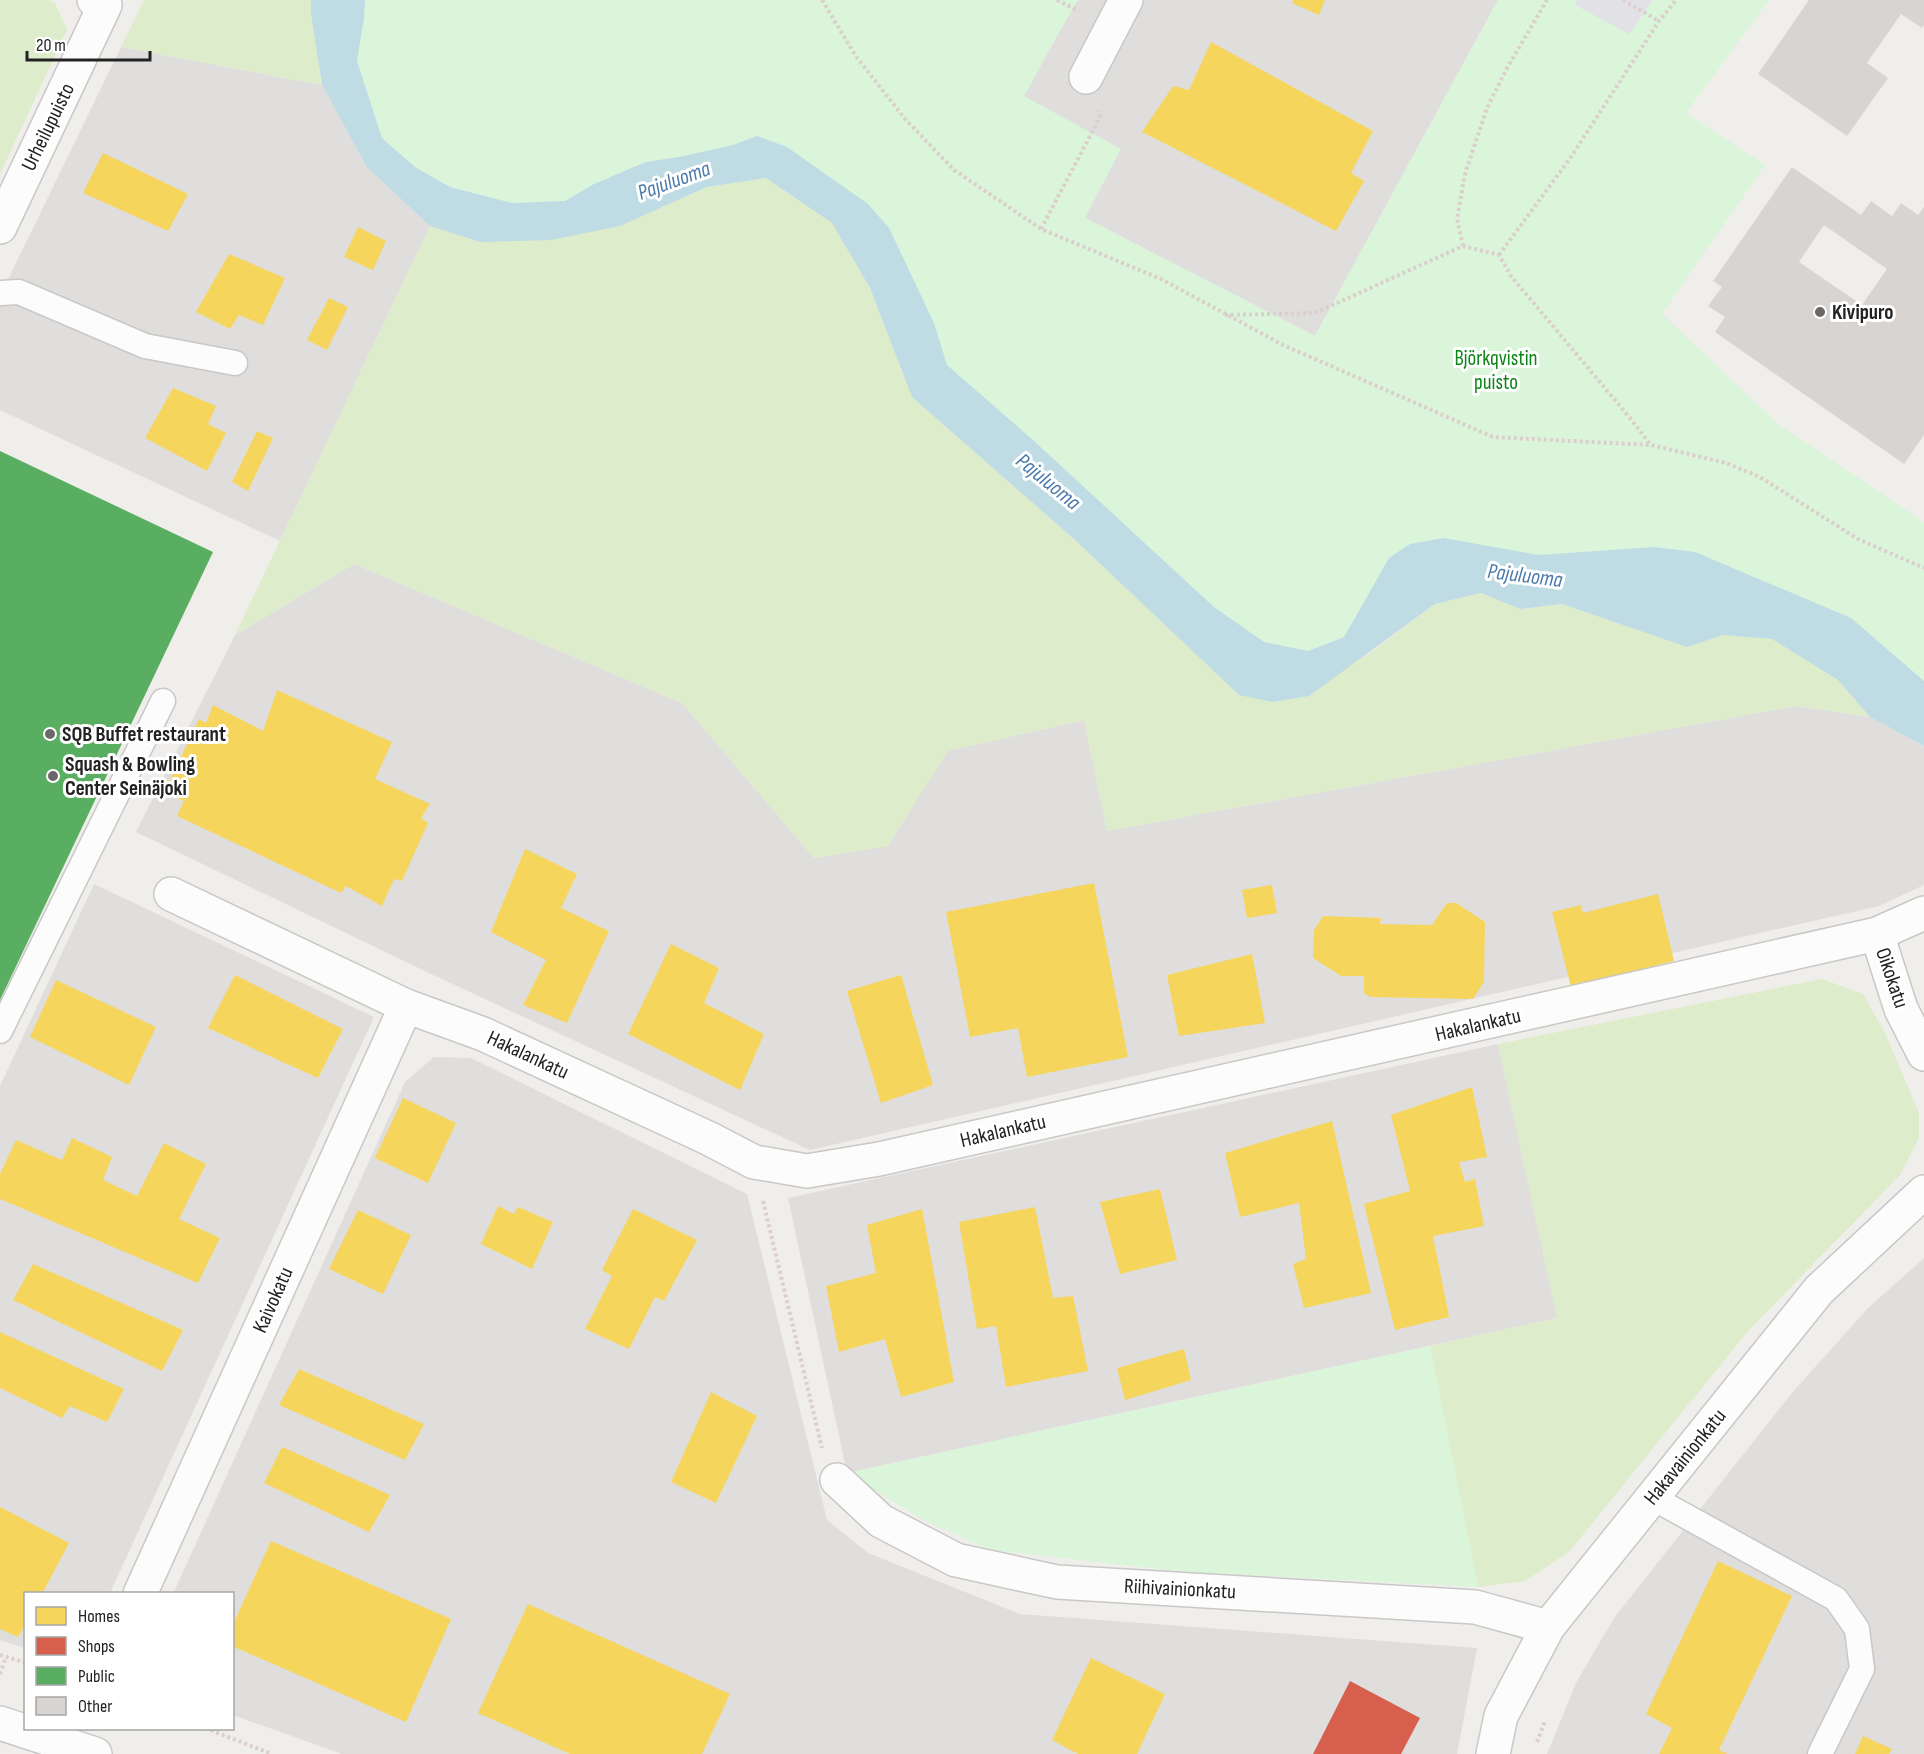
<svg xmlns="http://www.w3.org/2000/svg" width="1924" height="1754" font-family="'Sofia Sans Condensed',sans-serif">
<rect width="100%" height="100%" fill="#f0eeeb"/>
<path fill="#dfdedc" d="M 1080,0 L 1498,0 L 1315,336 L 1085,218 L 1023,96 L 1076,2 Z
M 121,47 L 322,85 L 367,166 L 430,226 L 280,541 L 0,410 L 0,296 Z
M 354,564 L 682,703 L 814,858 L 888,846 L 947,751 L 1084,720 L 1107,831 L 1797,706 L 1870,717 L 1924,746 L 1924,885 L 1879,906 L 810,1150 L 429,973 L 136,832 L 235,635 Z
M 94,884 L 374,1017 L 110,1593 L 26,1594 L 25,1648 L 0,1640 L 0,1086 Z
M 1498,1044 L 1557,1318 L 847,1473 L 788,1198 Z
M 434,1057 L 471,1058 L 747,1194 L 827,1520 L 868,1553 L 1020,1614 L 1477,1648 L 1457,1754 L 342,1754 L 233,1715 L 232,1594 L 173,1594 L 405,1082 Z
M 1924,1258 L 1924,1754 L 1547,1754 L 1576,1683 L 1614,1618 L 1791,1394 L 1868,1308 Z"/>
<path fill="#ddeccb" d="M 0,0 L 50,0 L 55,3 L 67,30 L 0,174 Z
M 144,0 L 311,0 L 311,14 L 322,85 L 121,47 Z
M 766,178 L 832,223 L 870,288 L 912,397 L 1075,540 L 1239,695 L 1366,656 L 1435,604 L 1481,593 L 1520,609 L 1562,604 L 1687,647 L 1723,635 L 1772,639 L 1838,680 L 1870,717 L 1797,706 L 1107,831 L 1084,720 L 948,751 L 888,846 L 814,858 L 682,703 L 354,564 L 235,635 L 430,226 L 480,242 L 620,226 L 707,187 Z
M 1822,979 L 1863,994 L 1885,1033 L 1919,1113 L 1919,1138 L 1900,1175 L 1748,1331 L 1569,1552 L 1525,1581 L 1478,1587 L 1430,1346 L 1557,1318 L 1498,1044 Z"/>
<path fill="#daf5da" d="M 365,0 L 1080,0 L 1076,2 L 1024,96 L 1121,149 L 1085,218 L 1315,336 L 1498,0 L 1769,0 L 1686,113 L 1765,165 L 1662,314 L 1777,423 L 1924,522 L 1924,681 L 1851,618 L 1654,547 L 1538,555 L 1444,538 L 1370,590 L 1344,637 L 1308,651 L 1264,642 L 1214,607 L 1033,440 L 947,365 L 933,323 L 757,136 L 733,145 L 679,157 L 646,162 L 594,184 L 565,201 L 512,203 L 450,187 L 415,167 L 382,138 L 357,61 L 364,18 Z
M 1430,1346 L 1478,1587 L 1185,1572 L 991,1550 L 927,1522 L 847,1473 Z"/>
<path fill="#e2e1e5" d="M 1577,0 L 1653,0 L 1629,34 L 1575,5 Z"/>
<path fill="#bfdbe3" d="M 311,0 L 365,0 L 364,18 L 357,61 L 382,138 L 415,167 L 450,187 L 512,203 L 565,201 L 594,184 L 646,162 L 679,157 L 733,145 L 757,136 L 787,147 L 868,204 L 889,228 L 934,323 L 947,365 L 1033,440 L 1214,607 L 1264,642 L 1308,651 L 1344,637 L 1389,558 L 1410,544 L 1444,538 L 1538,555 L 1654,547 L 1695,552 L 1851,618 L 1924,681 L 1924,746 L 1870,717 L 1838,680 L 1772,639 L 1723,635 L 1687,647 L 1562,604 L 1520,609 L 1481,593 L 1435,604 L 1309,696 L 1273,702 L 1239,695 L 1075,540 L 912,397 L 870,288 L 832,223 L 766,178 L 707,187 L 620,226 L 551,240 L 480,242 L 430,226 L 367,167 L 322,85 L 311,14 Z"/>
<path fill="#f6d55c" d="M 1294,0 L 1325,0 L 1319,15 L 1292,3 Z
M 1211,42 L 1373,131 L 1351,173 L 1364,181 L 1336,231 L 1142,132 L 1173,86 L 1189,90 Z
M 103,153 L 188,194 L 168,231 L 83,193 Z
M 358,227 L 386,241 L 373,270 L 344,257 Z
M 229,254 L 285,278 L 263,325 L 239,315 L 230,329 L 196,312 Z
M 329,298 L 348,307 L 327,350 L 307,340 Z
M 173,388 L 216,406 L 208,424 L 226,433 L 207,471 L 145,438 Z
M 257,431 L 273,438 L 248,491 L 232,482 Z
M 277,690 L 392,742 L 375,779 L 430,804 L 421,818 L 428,823 L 402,881 L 394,879 L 382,906 L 346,886 L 341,893 L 177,816 L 184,801 L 164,793 L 199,719 L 206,723 L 213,705 L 263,731 Z
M 525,849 L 577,874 L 561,908 L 609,931 L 567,1023 L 523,1005 L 546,960 L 491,932 Z
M 1094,883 L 1128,1057 L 1027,1077 L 1018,1028 L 970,1037 L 946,912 Z
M 1272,885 L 1277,913 L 1247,918 L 1242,890 Z
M 1658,894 L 1674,961 L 1571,987 L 1552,912 L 1581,905 L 1583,913 Z
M 1447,903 L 1456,903 L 1485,922 L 1484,982 L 1473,999 L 1370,997 L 1364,993 L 1364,976 L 1341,976 L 1313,958 L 1314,930 L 1323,916 L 1381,918 L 1380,924 L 1432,925 Z
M 671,944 L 719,968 L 704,1003 L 764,1034 L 740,1090 L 628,1034 Z
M 1252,954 L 1265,1023 L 1179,1036 L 1167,975 Z
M 235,975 L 343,1029 L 318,1078 L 208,1028 Z
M 901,975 L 933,1085 L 881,1103 L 847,991 Z
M 56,980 L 156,1027 L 129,1085 L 30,1037 Z
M 1472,1087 L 1487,1157 L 1459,1162 L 1465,1182 L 1475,1179 L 1484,1226 L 1433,1236 L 1449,1317 L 1395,1330 L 1364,1204 L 1410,1191 L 1391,1115 Z
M 403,1098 L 456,1123 L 428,1183 L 375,1158 Z
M 1332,1121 L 1371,1293 L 1304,1308 L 1293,1264 L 1306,1259 L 1299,1203 L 1240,1217 L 1225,1153 Z
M 72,1138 L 112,1157 L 103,1180 L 137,1196 L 164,1143 L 206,1164 L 179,1219 L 220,1238 L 198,1283 L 0,1199 L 0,1174 L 16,1140 L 62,1160 Z
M 1160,1189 L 1177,1260 L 1120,1274 L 1100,1202 Z
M 498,1206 L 514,1214 L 518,1207 L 553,1222 L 532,1269 L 481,1244 Z
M 1035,1207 L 1053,1298 L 1073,1296 L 1088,1371 L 1006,1387 L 996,1326 L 977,1329 L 959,1222 Z
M 633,1209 L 697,1240 L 664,1301 L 655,1297 L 629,1349 L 585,1329 L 612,1276 L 602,1270 Z
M 922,1209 L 954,1382 L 901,1397 L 885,1339 L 839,1352 L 826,1286 L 876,1273 L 867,1225 Z
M 358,1210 L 411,1235 L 383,1294 L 329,1269 Z
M 33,1264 L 183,1330 L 162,1371 L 13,1300 Z
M 0,1332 L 124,1389 L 107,1422 L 70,1406 L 62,1418 L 0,1388 Z
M 1184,1349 L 1191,1380 L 1125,1400 L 1117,1368 Z
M 299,1369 L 424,1424 L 405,1460 L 279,1405 Z
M 711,1392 L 757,1416 L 716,1503 L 671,1482 Z
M 282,1447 L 390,1495 L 369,1532 L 264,1483 Z
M 0,1507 L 69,1543 L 42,1594 L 26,1594 L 26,1623 L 18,1637 L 0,1629 Z
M 271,1541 L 451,1619 L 406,1722 L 232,1646 L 232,1627 Z
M 1718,1561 L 1792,1596 L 1719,1750 L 1728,1754 L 1659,1754 L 1672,1728 L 1646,1714 Z
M 528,1604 L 730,1694 L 702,1754 L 570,1754 L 478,1713 Z
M 1091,1658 L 1165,1694 L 1137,1754 L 1078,1754 L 1052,1740 Z
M 1863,1736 L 1892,1749 L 1889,1754 L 1855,1754 Z"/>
<path fill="#d6604d" d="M 1350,1681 L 1420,1718 L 1401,1754 L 1313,1754 Z"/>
<path fill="#5aae61" d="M 0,451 L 213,552 L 0,1000 Z"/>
<path fill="#d7d4d2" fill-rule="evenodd" d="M 1809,0 L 1924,0 L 1924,25 L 1922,28 L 1901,14 L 1867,63 L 1888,78 L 1847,136 L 1758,74 Z
M 1792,167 L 1861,215 L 1871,201 L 1892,216 L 1901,203 L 1918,215 L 1924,207 L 1924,435 L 1904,464 L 1715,332 L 1725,317 L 1708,306 L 1722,287 L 1713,281 ZM 1824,225 L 1887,269 L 1862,305 L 1799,262 Z"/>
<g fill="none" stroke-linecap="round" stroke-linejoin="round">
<g stroke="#c9c8c7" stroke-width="27">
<path id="service" d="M 0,293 L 19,292 L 145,346 L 235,363
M 0,1031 L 163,701
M 1653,1498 L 1836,1599 L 1857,1629 L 1862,1669 L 1820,1754"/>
</g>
<g stroke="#c9c8c7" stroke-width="36">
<path id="minor" d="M 1086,77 L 1126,0
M 0,227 L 105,5 L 94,0
M 171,894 L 406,1006 L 483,1034 L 708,1138 L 754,1162 L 807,1171 L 879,1159 L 1877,934 L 1924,913
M 1877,934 L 1901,1009 L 1924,1054
M 837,1480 L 881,1521 L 956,1560 L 1057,1582 L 1475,1607 L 1548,1627
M 140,1594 L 406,1006
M 1493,1754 L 1501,1716 L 1548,1627 L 1819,1290 L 1924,1192"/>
</g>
<g stroke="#c9c8c7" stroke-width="36">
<path id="tertiary" d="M 0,1723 L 95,1754"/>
</g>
<path stroke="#dccecd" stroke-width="4" stroke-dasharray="3 3" stroke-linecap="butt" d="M 822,0 L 855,55 L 905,119 L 954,170 L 1041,229 L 1161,279 L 1283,345 L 1493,437 L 1651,445 L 1726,463 L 1760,477 L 1858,539 L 1924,568
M 1057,0 L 1079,11
M 1623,0 L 1659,21
M 1041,229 L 1100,117 L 1098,111
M 1463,246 L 1457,219 L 1465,174 L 1487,108 L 1507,68 L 1547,0
M 1499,255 L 1571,157 L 1659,21 L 1676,0
M 1225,315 L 1315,313 L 1463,246 L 1499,255 L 1511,276 L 1630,418 L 1650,444
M 763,1201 L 822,1448
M 0,1655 L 26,1663
M 0,1674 L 6,1657
M 205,1728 L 272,1754
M 1537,1742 L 1545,1721"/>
<use href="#service" stroke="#fdfcfc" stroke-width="24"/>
<use href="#minor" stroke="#fdfcfc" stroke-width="33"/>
<use href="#tertiary" stroke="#fdfcfc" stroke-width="33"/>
</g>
<g fill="#6a6968" stroke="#fff" stroke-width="2">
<circle cx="1820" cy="312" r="6"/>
<circle cx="50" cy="734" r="6"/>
<circle cx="53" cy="776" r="6"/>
</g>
<g text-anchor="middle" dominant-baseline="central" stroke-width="6" stroke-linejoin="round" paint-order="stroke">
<g font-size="21" fill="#222" stroke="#fff">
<text transform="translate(48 127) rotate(-64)">Urheilupuisto</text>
<text transform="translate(1892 978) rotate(71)">Oikokatu</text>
<text transform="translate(1478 1025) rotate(-13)">Hakalankatu</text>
<text transform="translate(528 1055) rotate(25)">Hakalankatu</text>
<text transform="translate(1003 1131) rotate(-13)">Hakalankatu</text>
<text transform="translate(273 1300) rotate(-66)">Kaivokatu</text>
<text transform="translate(1685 1457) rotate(-51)">Hakavainionkatu</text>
<text transform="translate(1180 1589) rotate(3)">Riihivainionkatu</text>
</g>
<g font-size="21" font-weight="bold" fill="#222" stroke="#fff" text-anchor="start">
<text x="1832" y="312">Kivipuro</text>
<text x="62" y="734">SQB Buffet restaurant</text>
<text x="65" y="764">Squash &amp; Bowling<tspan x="65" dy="24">Center Seinäjoki</tspan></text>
</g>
<g font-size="21" fill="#0c8416" stroke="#fff">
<text x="1496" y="358">Björkqvistin<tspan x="1496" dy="24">puisto</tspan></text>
</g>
<g font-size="22" font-style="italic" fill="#4a7aab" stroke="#fff">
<text transform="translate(674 181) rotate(-20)">Pajuluoma</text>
<text transform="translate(1048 482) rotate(39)">Pajuluoma</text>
<text transform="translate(1525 576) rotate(7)">Pajuluoma</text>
</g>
</g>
<rect x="24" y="1592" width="210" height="138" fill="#ffffff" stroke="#a7a7a7" stroke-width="1.5"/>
<rect x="36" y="1607" width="30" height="18" fill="#f6d55c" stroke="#a7a7a7" stroke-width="1.5"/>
<text x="78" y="1622" font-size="18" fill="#222222">Homes</text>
<rect x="36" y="1637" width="30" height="18" fill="#d6604d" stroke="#a7a7a7" stroke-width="1.5"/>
<text x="78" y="1652" font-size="18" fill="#222222">Shops</text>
<rect x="36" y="1667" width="30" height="18" fill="#5aae61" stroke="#a7a7a7" stroke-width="1.5"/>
<text x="78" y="1682" font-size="18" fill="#222222">Public</text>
<rect x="36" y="1697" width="30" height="18" fill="#d7d4d2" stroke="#a7a7a7" stroke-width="1.5"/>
<text x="78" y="1712" font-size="18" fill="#222222">Other</text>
<path d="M27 51v9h123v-9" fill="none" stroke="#222222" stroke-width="3"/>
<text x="36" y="51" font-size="18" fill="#222222" stroke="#ffffff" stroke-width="4.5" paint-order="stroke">20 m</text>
</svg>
